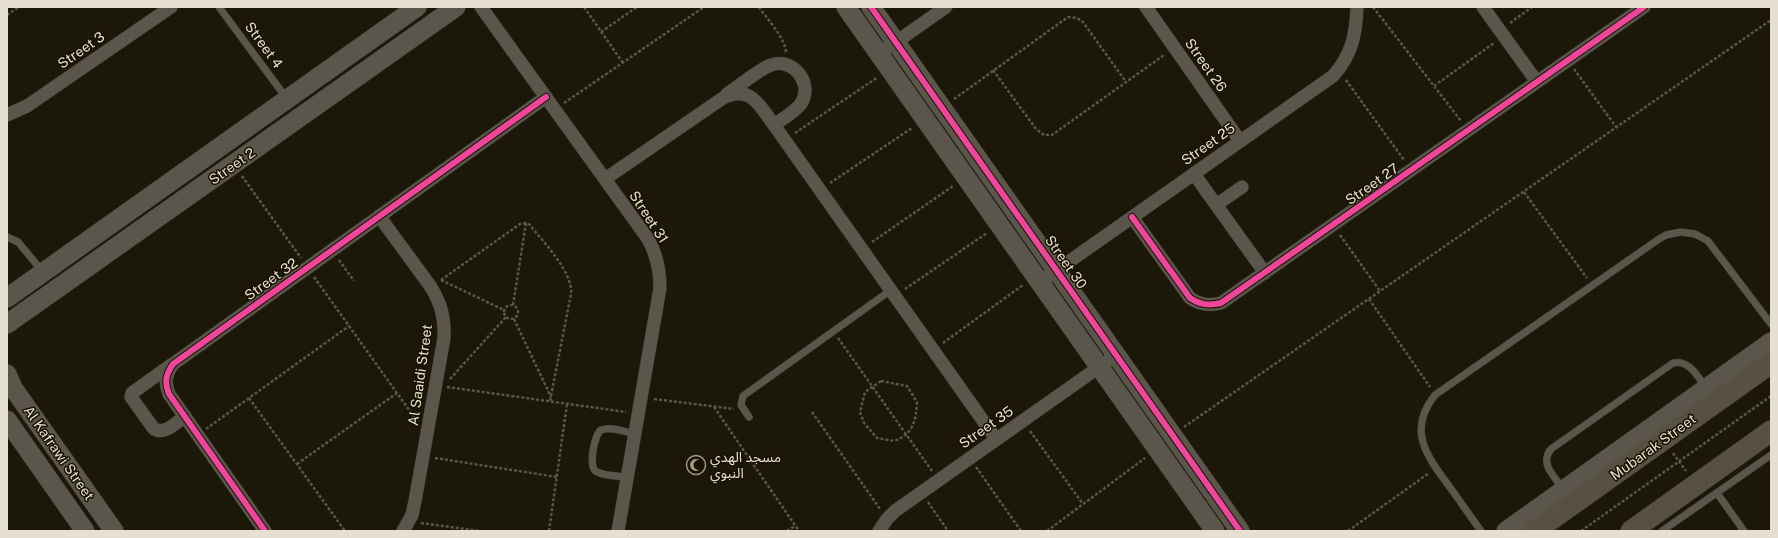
<svg xmlns="http://www.w3.org/2000/svg" width="1778" height="538" font-family="'Public Sans','Noto Sans Arabic',sans-serif">
<rect width="100%" height="100%" fill="#1b1709"/>
<g fill="none" stroke-linecap="round" stroke-linejoin="round">
<g stroke="#333026" stroke-width="8">
<path id="lane" d="M 219,7 L 287,99
M 7,237 L 18,242 L 43,272
M 749,417 L 741,405 L 743,396 L 891,290
M 627,477 C 618,476 605,476 597,472 C 587,468 595,433 601,430 C 610,426 626,432 635,434
M 1564,490 C 1555,477 1539,464 1551,449 L 1673,363 C 1689,359 1698,377 1706,388
M 1717,493 L 1744,531
M 1481,531 C 1470,516 1460,501 1449,486 C 1426,455 1407,430 1435,395 L 1659,239 L 1666,235 L 1681,232 L 1695,234 L 1708,241 L 1771,324
M 1662,531 L 1771,455"/>
</g>
<g stroke="#333026" stroke-width="14">
<path id="street" d="M 481,7 L 648,239 C 657,255 660,270 660,288 L 618,531
M 1146,7 L 1240,141
M 1483,7 L 1537,82
M 879,54 L 946,7
M 727,94 C 738,87 759,69 771,65 C 792,57 813,82 802,102 C 797,111 782,119 774,125
M 7,115 L 27,106 L 171,7
M 1194,174 L 1265,273
M 605,179 L 723,98 C 750,84 760,106 774,125 L 996,439
M 1216,205 L 1242,187
M 379,216 L 431,287 C 441,304 445,318 444,338 L 415,501 L 412,515 L 403,531
M 1132,217 L 1190,298 C 1200,305 1209,306 1221,303 L 1644,7
M 1040,282 L 1333,76 C 1352,55 1356,34 1357,7
M 171,365 L 132,393 L 131,397 L 154,429 C 165,435 176,423 185,416
M 265,531 L 169,394 C 164,382 166,374 173,364 L 546,97
M 879,531 L 887,519 L 895,511 L 1116,355"/>
</g>
<g stroke="#333026" stroke-width="20">
<path id="secondary" d="M 846,7 L 1215,531
M 871,7 L 1240,531
M 7,298 L 417,7
M 7,324 L 456,7
M 7,374 L 13,388 L 114,531
M 7,420 L 85,531
M 1506,531 L 1771,342"/>
</g>
<g stroke="#333026" stroke-width="22">
<path id="primary" d="M 1535,531 L 1771,363
M 1631,531 L 1771,431"/>
</g>
<path stroke="#59564c" stroke-width="2.5" stroke-dasharray="3 2" stroke-linecap="butt" d="M 584,7 L 623,63
M 759,7 C 767,19 787,40 786,54
M 1373,7 L 1461,121
M 7,15 L 19,7
M 1510,23 L 1532,7
M 601,32 L 637,7
M 1574,69 L 1616,127
M 993,70 L 1036,129 L 1044,135 L 1052,135 L 1164,55
M 1346,80 L 1404,160
M 1434,86 L 1494,43
M 954,99 L 1068,17 L 1077,18 L 1083,22 L 1126,82
M 564,103 L 704,7
M 795,133 L 878,77
M 242,176 L 301,258
M 830,183 L 912,128
M 1524,192 L 1587,278
M 1340,235 L 1380,291
M 872,242 L 953,186
M 339,260 L 354,281
M 314,277 L 417,421
M 441,280 L 520,224 L 526,223 L 530,225 C 544,243 573,272 571,294 L 550,401
M 441,280 L 504,310
M 905,289 L 987,233
M 1369,299 L 1430,387
M504 312a7 7 0 1 1 14 0a7 7 0 1 1-14 0Z
M 513,305 L 526,223
M 514,319 L 551,397
M 838,338 L 932,471
M 943,343 L 1023,285
M 450,379 L 506,317
M 881,381 L 907,386 L 917,402 C 916,420 914,434 894,441 L 877,438 L 864,423 L 860,412 L 865,392 Z
M 447,387 L 626,412
M 249,398 L 345,531
M 654,399 L 734,409
M 714,407 L 799,531
M 812,412 L 880,509
M 1184,427 L 1771,20
M 206,429 L 349,326
M 1030,431 L 1083,504
M 1673,453 L 1686,471
M 435,458 L 557,477
M 297,464 L 397,393
M 976,467 L 1021,531
M 928,502 L 948,531
M 421,523 L 480,531
M 549,531 L 567,404
M 787,531 L 795,526
M 1047,531 L 1145,458
M 1348,531 L 1429,473
M 1581,531 L 1771,396"/>
<use href="#lane" stroke="#5a564b" stroke-width="7"/>
<use href="#street" stroke="#5a564b" stroke-width="13"/>
<use href="#secondary" stroke="#5a564b" stroke-width="19"/>
<use href="#primary" stroke="#585040" stroke-width="21"/>
<g stroke="#1a1100" stroke-width="8">
<path id="cycleway" d="M 871,7 L 1240,531
M 1132,217 L 1190,298 C 1200,305 1209,306 1221,303 L 1644,7
M 265,531 L 169,394 C 164,382 166,374 173,364 L 546,97"/>
</g>
<use href="#cycleway" stroke="#ed469a" stroke-width="6"/>
</g>
<defs>
<g id="mosque-ring" transform="scale(1)"><circle r="9.5" fill="#1a1100" stroke="#9e9a8b" stroke-width="1.5"/><path d="M3.5-4.9A6 6 0 1 0 3.5 4.9A5 5 0 1 1 3.5-4.9Z" fill="#9e9a8b"/></g>
</defs>
<g fill-rule="evenodd">
<use href="#mosque-ring" x="696" y="465"/>
</g>
<g text-anchor="middle" dominant-baseline="central" stroke-width="3" stroke-linejoin="round" paint-order="stroke">
<g font-size="14" fill="#e5e0d1" stroke="#1a1100">
<text transform="translate(264 45) rotate(54)">Street 4</text>
<text transform="translate(81 50) rotate(-35)">Street 3</text>
<text transform="translate(1206 65) rotate(55)">Street 26</text>
<text transform="translate(1208 144) rotate(-35)">Street 25</text>
<text transform="translate(232 166) rotate(-35)">Street 2</text>
<text transform="translate(1372 184) rotate(-35)">Street 27</text>
<text transform="translate(649 217) rotate(57)">Street 31</text>
<text transform="translate(1066 262) rotate(55)">Street 30</text>
<text transform="translate(271 279) rotate(-36)">Street 32</text>
<text transform="translate(420 375) rotate(-82)">Al Saaidi Street</text>
<text transform="translate(986 427) rotate(-35)">Street 35</text>
<text transform="translate(1653 447) rotate(-36)">Mubarak Street</text>
<text transform="translate(59 453) rotate(55)">Al Kafrawi Street</text>
</g>
<g font-size="14" fill="#e5e0d1" stroke="#1a1100" text-anchor="start">
<text x="710" y="457">مسجد الهدي<tspan x="710" dy="16">النبوي</tspan></text>
</g>
</g>
<rect width="1778" height="538" fill="none" stroke="#e5e0d1" stroke-width="16"/>
</svg>
